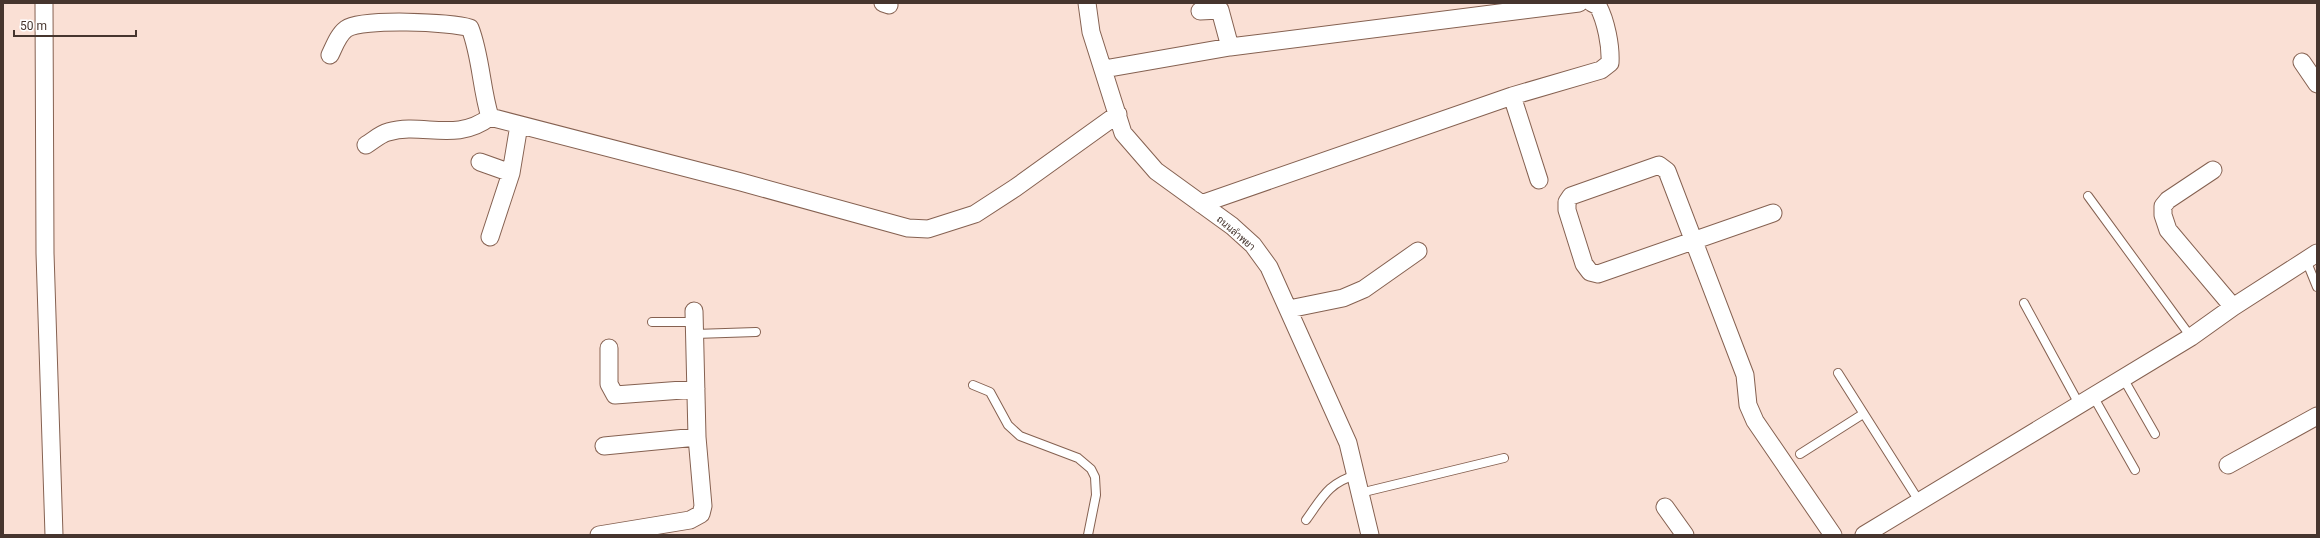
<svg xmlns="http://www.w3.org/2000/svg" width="2320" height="538" font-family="Roboto,Sarabun,sans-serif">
<rect width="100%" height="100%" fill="#fae0d5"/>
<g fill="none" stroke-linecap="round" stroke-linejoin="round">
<g stroke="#856151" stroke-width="10">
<path id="service" d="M 2088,196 L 2191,337
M 2306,260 L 2317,287
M 2024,303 L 2079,404
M 652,322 L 694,322
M 695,334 L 756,332
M 1838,373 L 1919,501
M 2123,378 L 2155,434
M 973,385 L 990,392 L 1008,425 L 1020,436 L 1078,458 L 1091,469 L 1095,477 L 1096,495 L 1088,535
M 2093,396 L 2135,470
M 1800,454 L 1863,414
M 1360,493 L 1504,458
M 1306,520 C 1322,498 1328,483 1356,475"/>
</g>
<g stroke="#856151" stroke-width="19">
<path id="minor" d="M 44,3 L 45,253 L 54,535
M 883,3 L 889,5
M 1087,3 L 1091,32 L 1123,133 L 1156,171 L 1232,226 L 1253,245 L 1269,267 L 1348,443 L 1370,535
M 1200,11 L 1220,10 L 1230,47
M 330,55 C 334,47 338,35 346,29 C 362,18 451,22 470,28 C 481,56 481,88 490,117
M 2302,62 L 2317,84
M 1104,69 L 1230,47 L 1579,3
M 1512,96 L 1539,180
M 366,145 C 373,141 380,134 388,132 C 423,122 456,143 490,117 L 741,182 L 908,228 L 928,229 L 975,214 L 1015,188 L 1118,114
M 480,162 L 511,173
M 2213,170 L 2168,200 L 2163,206 L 2163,215 L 2168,230 L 2233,307
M 1201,204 L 1512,96 L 1601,70 L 1610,63 C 1611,46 1606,21 1598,6 L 1592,3
M 1773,213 L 1598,274 L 1590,272 L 1584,264 L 1567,210 L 1567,202 L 1571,196 L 1659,165 L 1667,171 L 1745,375 L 1748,405 L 1755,421 L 1833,535
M 490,237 L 511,173 L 519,125
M 1289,309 L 1343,298 L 1364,289 L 1418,251
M 609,348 L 609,384 L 615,395 L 696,389
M 604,446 L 697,437
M 2228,465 L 2317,416
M 1665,507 L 1685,535
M 599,535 L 690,520 L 701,514 L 703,506 L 697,437 L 694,311
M 1864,535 L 2191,337 L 2233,307 L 2317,253"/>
</g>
<use href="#service" stroke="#fff" stroke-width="8"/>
<use href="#minor" stroke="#fff" stroke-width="17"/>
</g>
<g text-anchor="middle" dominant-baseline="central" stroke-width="4" stroke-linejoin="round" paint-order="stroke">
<g font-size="10" fill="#46352e" stroke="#fff">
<text transform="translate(1236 233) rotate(41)">ถนนลำพยา</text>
</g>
</g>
<rect width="2320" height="538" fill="none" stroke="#46352e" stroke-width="8"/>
<path d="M14 30v6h122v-6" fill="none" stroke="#46352e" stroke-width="2"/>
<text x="20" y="30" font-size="12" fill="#46352e" stroke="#ffffff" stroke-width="3" paint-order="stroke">50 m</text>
</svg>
